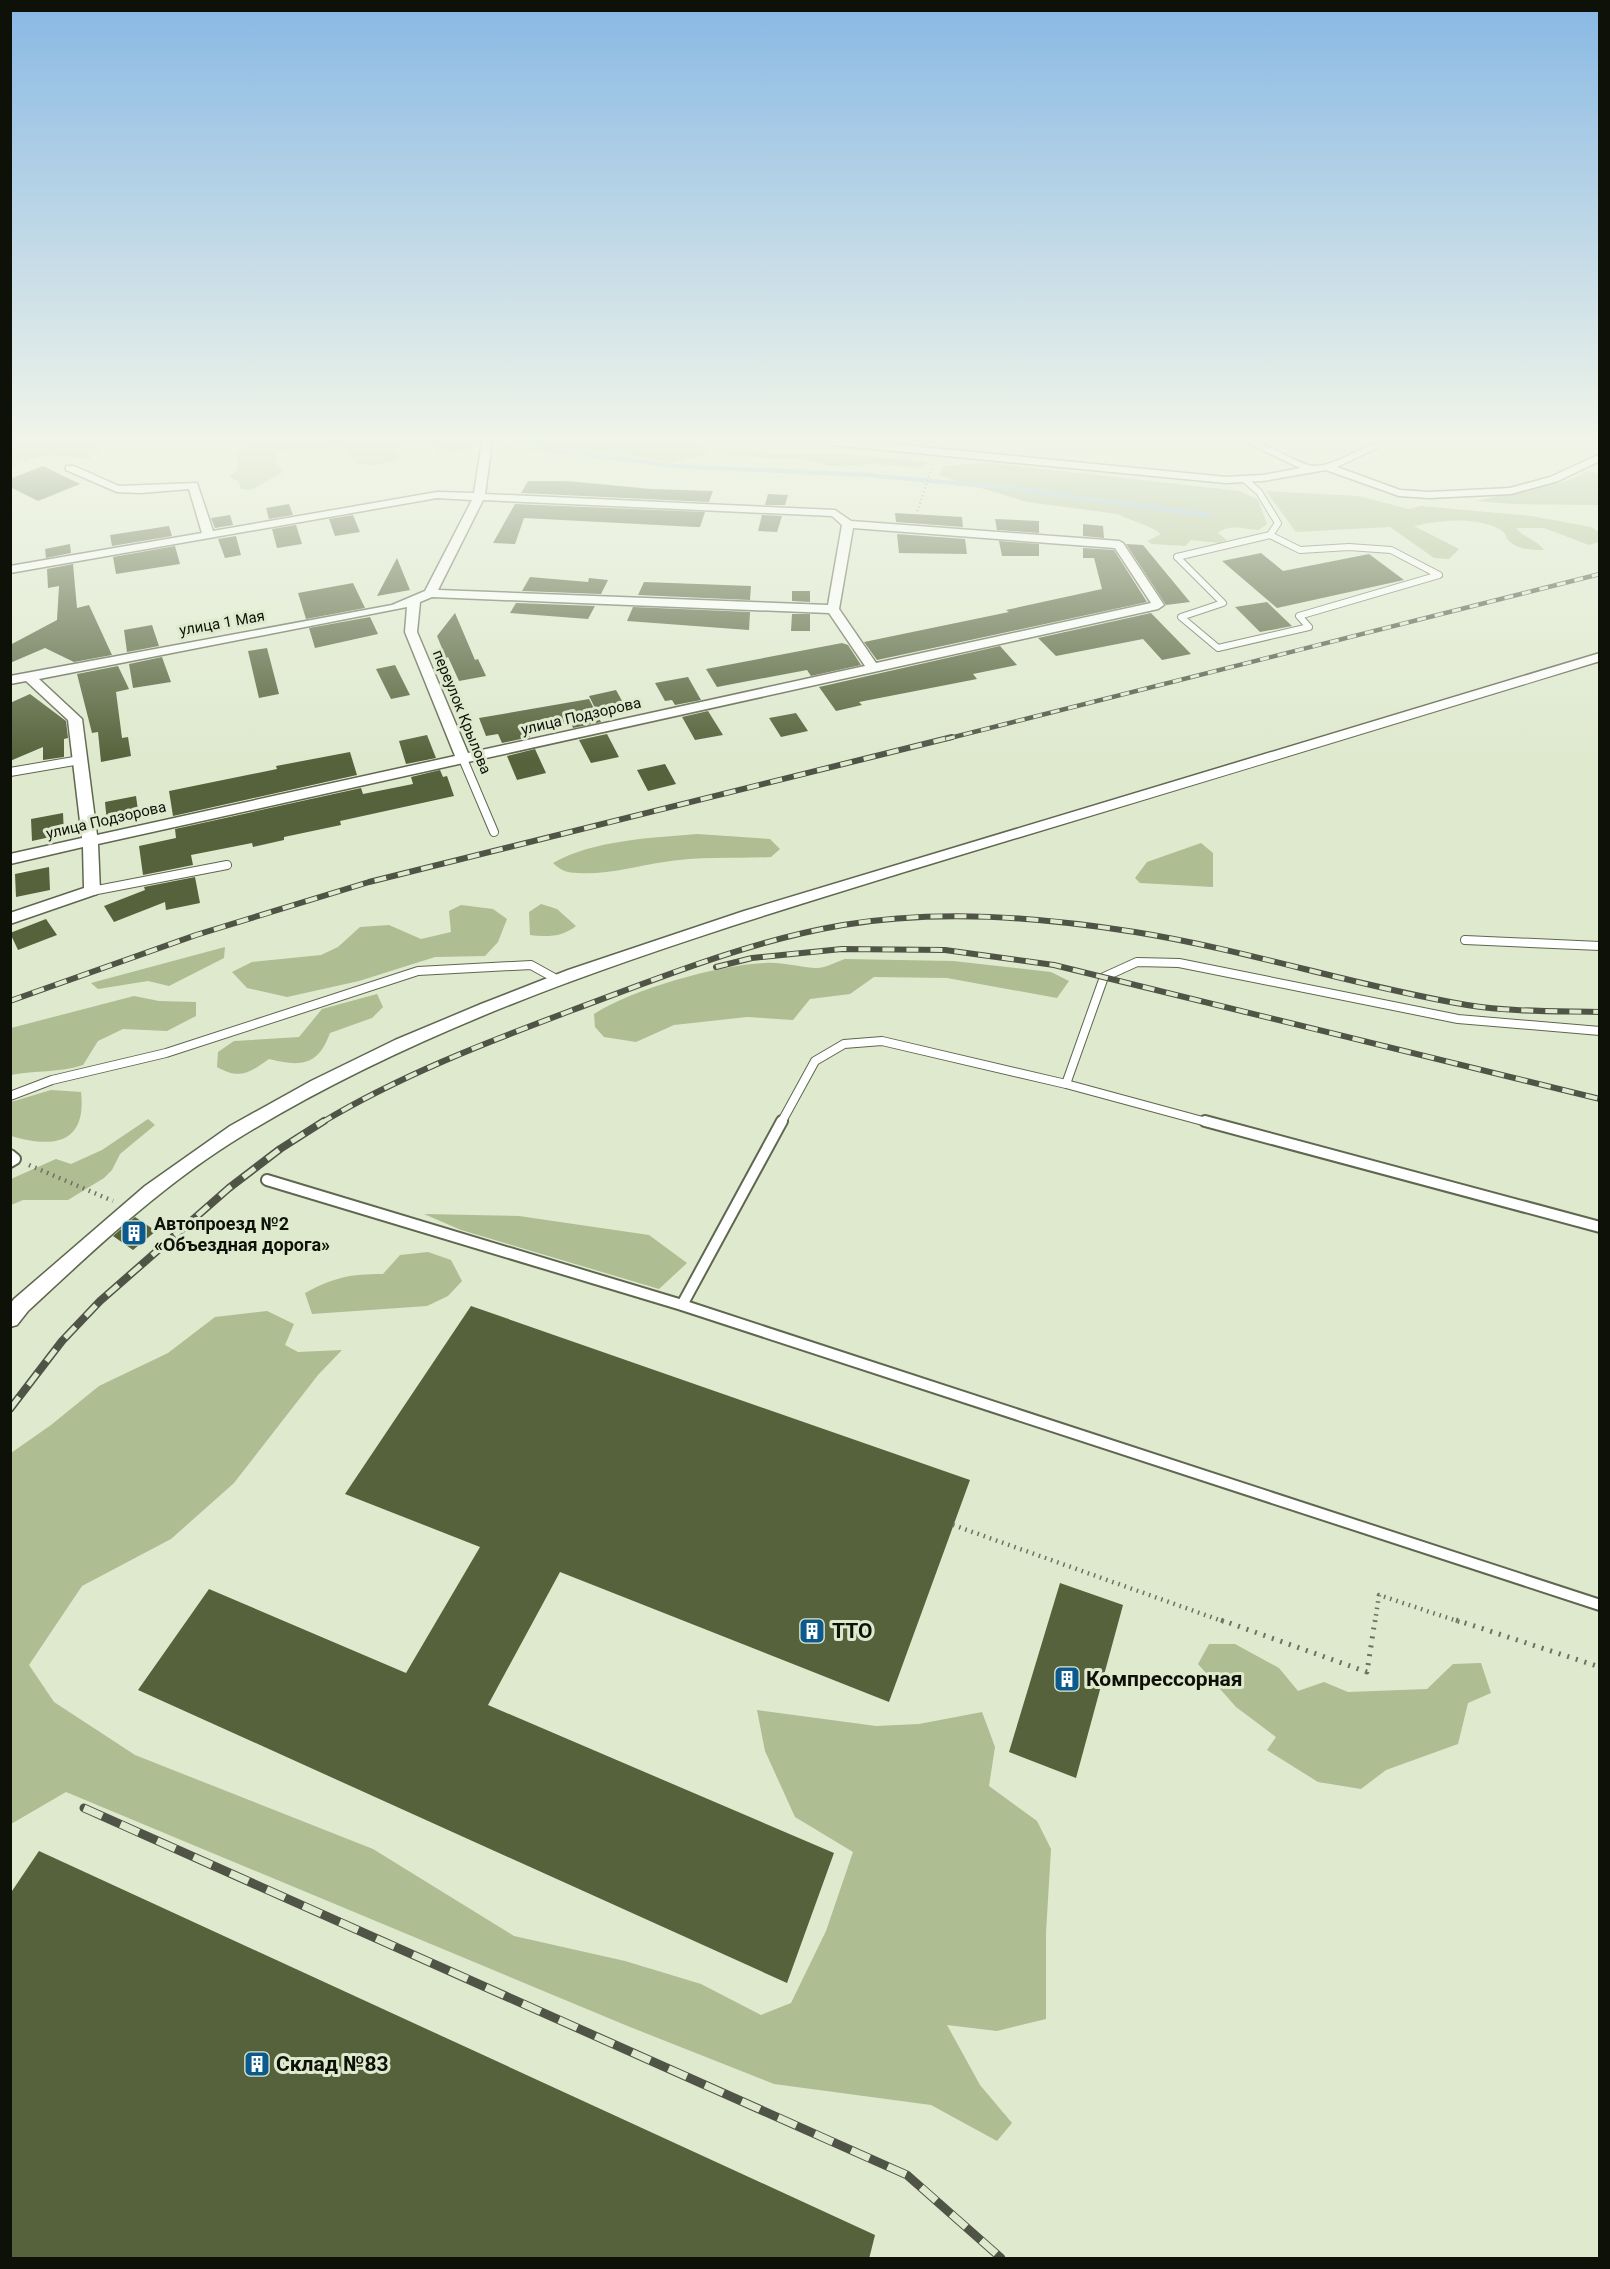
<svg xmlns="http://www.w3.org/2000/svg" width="1610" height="2269" font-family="Roboto,sans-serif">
<rect width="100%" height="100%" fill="#dfe9ce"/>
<path fill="#aebd92" d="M 11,442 L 95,442 L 100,444 L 99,450 L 90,459 C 62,456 37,453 11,464 Z
M 249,442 L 475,442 L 470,450 L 439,456 L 435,447 L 420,442 L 399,446 L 399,460 L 376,465 L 357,464 L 346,450 L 335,446 C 315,453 295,447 275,452 L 276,464 L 283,472 L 251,490 L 241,489 L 238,481 L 229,477 L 237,470 L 237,452 Z
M 503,442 L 637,442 L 706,446 L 711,449 L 703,456 L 672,463 L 605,451 L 559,454 L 503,448 Z
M 731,451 L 818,455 L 832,453 L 927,462 L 923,468 L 876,464 L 832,466 L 803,459 L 727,456 Z
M 988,463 L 1240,491 L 1258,500 L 1267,524 L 1259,530 C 1244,530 1231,523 1218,533 L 1227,540 L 1219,543 L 1191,540 L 1185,546 L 1152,544 L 1147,541 L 1161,534 C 1148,524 1133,522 1118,514 L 1027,502 L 938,475 L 944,466 Z
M 1589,471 L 1599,474 L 1599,505 L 1512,504 L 1475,501 L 1567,481 Z
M 1266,491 L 1358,496 L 1409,509 L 1421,506 L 1531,516 L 1591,527 L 1599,532 L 1599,542 L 1589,545 L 1544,528 L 1516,528 C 1524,538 1537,540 1544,550 C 1533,550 1518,550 1509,541 C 1506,537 1505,532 1501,530 C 1477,516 1440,520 1414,526 L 1459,549 L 1449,559 L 1434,558 L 1390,527 L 1296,532 Z
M 697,834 L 770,839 L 780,849 L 771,857 C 735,859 700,856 664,862 C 636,866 607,875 578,873 C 567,873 560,870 553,863 C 593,840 651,838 697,834 Z
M 1201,843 L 1213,853 L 1213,887 L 1140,883 L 1135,878 L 1147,862 Z
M 541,904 L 557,909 L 576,926 C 562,937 548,937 530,935 L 529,912 Z
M 461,905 L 493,909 L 507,919 L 498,942 L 485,956 L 435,957 L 359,981 L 287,997 L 247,988 L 232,972 L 252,962 L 321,955 L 338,947 L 360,927 L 389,925 L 421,939 L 451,932 L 449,911 Z
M 225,947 L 224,958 L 169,986 L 148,981 L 98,989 L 91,983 Z
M 845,959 L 953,961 L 1051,972 L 1069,981 L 1057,998 L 947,978 L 874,977 L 850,994 L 810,999 L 793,1020 L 747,1017 L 674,1025 L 636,1042 L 604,1037 L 595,1027 L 594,1014 C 633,989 718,965 765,963 C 783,962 797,967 815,968 C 824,969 836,962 845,959 Z
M 377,994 L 383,1007 L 372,1018 L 330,1033 C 318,1066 301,1067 269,1059 C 249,1073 240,1080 217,1067 L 218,1052 L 234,1041 L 299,1037 L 322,1009 Z
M 134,996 L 159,1001 L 196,1002 L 196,1016 L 167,1031 L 123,1029 L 98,1041 L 83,1065 C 60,1073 35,1070 11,1075 L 11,1028 Z
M 51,1090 L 81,1092 C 87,1145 52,1148 11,1136 L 11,1102 Z
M 148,1119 L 155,1125 L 120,1154 L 112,1170 L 104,1178 L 68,1200 L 23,1200 L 11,1205 L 11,1179 L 56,1159 L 71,1164 L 102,1150 Z
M 424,1214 L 519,1216 L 649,1235 L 687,1263 L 659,1289 L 461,1230 Z
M 428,1252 L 451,1260 L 462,1281 L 448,1296 L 427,1306 L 312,1314 L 305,1293 C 335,1277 350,1274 383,1274 L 400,1255 Z
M 267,1311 L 294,1324 L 285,1345 L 298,1352 L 342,1350 L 318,1375 L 234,1483 L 171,1539 L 82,1586 L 29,1665 L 54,1702 L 135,1755 L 373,1849 L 514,1936 L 625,1961 L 701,1984 L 761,2015 L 791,2003 L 826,1931 L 853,1852 L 795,1817 L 765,1751 L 757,1710 L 876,1726 L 919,1724 L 982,1712 L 995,1747 L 989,1786 L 1037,1821 L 1051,1849 L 1046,1933 L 1046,2019 L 997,2031 L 947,2025 L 980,2085 L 1012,2123 L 997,2141 L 931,2105 L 774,2084 L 630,2027 L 66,1792 L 11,1824 L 11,1453 L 51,1425 L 99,1386 L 168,1353 L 215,1317 Z
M 1209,1644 L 1235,1644 L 1279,1668 L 1298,1691 L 1324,1682 L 1348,1692 L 1427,1689 L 1453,1664 L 1481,1663 L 1491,1693 L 1468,1703 L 1458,1744 L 1386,1770 L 1361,1789 L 1318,1782 L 1267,1750 L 1276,1737 L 1236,1707 L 1198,1664 Z"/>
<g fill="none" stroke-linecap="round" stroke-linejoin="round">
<path stroke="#99bfdf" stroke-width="4.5" d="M 509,444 L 674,466 L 868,475 L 1009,488 L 1208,515"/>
</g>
<path fill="#55623b" d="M 43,466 L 80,484 L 38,501 L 10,487 L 10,479 Z
M 528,481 L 567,481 L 651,489 L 713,491 L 709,502 L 521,493 Z
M 768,494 L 788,495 L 785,505 L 765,505 Z
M 289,504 L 293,515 L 269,519 L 266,508 Z
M 515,504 L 705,512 L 700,527 L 696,527 L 524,518 L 515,544 L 493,543 Z
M 895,513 L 962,517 L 963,527 L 896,522 Z
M 230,515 L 233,525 L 215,528 L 211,518 Z
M 353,515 L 360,532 L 335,536 L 329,519 Z
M 762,515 L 782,516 L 777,532 L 758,531 Z
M 995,519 L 1039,521 L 1039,533 L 997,530 Z
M 1083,524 L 1103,526 L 1104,538 L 1083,536 Z
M 296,525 L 302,544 L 277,548 L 272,529 Z
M 169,526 L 172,536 L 112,546 L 110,535 Z
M 897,534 L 965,539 L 967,554 L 899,553 Z
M 236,536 L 241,555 L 225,558 L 218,539 Z
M 999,541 L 1039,544 L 1039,556 L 1002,556 Z
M 70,544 L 71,553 L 46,558 L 45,549 Z
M 1126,544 L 1143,545 L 1190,602 L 1166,605 Z
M 175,546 L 180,564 L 116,574 L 113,557 Z
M 1083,548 L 1114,550 L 1147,602 L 877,660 L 864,642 L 1009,612 L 1006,610 L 1102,589 L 1094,558 L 1083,558 Z
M 1261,553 L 1283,571 L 1369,554 L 1404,580 L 1277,608 L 1222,561 Z
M 397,558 L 410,590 L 377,596 Z
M 73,564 L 77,608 L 89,605 L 112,655 L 74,662 L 45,648 L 10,663 L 10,645 L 57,620 L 59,586 L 48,588 L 47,569 Z
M 530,577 L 588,582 L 589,578 L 608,580 L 601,594 L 522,591 Z
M 644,582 L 751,586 L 750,600 L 638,595 Z
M 353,583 L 365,608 L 306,619 L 298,593 Z
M 792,591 L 810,591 L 810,602 L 792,601 Z
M 1267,602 L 1292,626 L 1260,632 L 1235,607 Z
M 516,603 L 595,606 L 588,619 L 510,613 Z
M 633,607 L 750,612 L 749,630 L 627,621 Z
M 455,613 L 475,660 L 478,659 L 486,676 L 459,681 L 448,657 L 446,658 L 437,636 Z
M 1151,613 L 1191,654 L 1162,660 L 1143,639 L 1056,656 L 1038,638 Z
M 792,614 L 810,614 L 810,631 L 791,631 Z
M 370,617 L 378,634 L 315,648 L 309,628 Z
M 152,625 L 159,646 L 127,652 L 124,630 Z
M 842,643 L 848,645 L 861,665 L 811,676 L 807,670 L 717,687 L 706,669 Z
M 1000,646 L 1017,665 L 973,674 L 977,679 L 859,702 L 862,705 L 836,711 L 819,687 Z
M 267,648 L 279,694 L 259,698 L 248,651 Z
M 162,657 L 171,682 L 133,688 L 129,664 Z
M 395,665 L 410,695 L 391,699 L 376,669 Z
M 118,666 L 129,689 L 116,692 L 122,738 L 128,737 L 131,756 L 101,762 L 98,732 L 92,733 L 77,674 Z
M 688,677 L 701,700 L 675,705 L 672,700 L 665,701 L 655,683 Z
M 616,690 L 626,708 L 598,714 L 589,696 Z
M 30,694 L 66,721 L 68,738 L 64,739 L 64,757 L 43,760 L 43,747 L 10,761 L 10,703 Z
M 589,699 L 601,722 L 573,728 L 571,722 L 527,731 L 530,737 L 502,743 L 498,734 L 486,736 L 479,718 Z
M 708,711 L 723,735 L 695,740 L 682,717 Z
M 796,713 L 808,731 L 781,737 L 769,718 Z
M 607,734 L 619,757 L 591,763 L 579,740 Z
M 427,735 L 436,758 L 406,764 L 399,741 Z
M 535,749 L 546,773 L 517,780 L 507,756 Z
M 350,752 L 357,775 L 173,816 L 169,791 L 277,769 L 276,766 Z
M 665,764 L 676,784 L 648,791 L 637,770 Z
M 440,770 L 443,777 L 447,776 L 454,796 L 340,821 L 341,825 L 284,837 L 284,840 L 253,847 L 252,843 L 191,855 L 193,865 L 143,875 L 139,846 L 176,838 L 175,829 L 361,788 L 363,794 L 413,784 L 411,777 Z
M 136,796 L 139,817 L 107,823 L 105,802 Z
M 63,813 L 64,834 L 32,841 L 31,819 Z
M 49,867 L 50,890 L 16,897 L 15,874 Z
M 195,877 L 200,903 L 166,910 L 165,902 L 114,922 L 104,906 L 145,890 L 144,887 Z
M 46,919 L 57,935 L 18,950 L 10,933 Z
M 135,1217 L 156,1231 L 133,1250 L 113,1236 Z
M 471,1306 L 970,1480 L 889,1702 L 560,1572 L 488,1705 L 834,1853 L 787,1983 L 138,1690 L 209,1589 L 406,1673 L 480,1547 L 345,1494 Z
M 1060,1583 L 1123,1605 L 1076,1778 L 1009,1752 Z
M 39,1851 L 875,2235 L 869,2259 L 10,2259 L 10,1894 Z"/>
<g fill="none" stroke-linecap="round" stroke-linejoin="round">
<g stroke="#5e674f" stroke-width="8">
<path id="service-far2" d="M 1177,557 L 1223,603 L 1181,617 L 1218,648 L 1309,627 L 1299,616 L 1439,575 L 1391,550 L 1349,547 L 1300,550 L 1270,535
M 1177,557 L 1270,535 L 1278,523 L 1259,492 L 1244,479"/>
</g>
<g stroke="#5e674f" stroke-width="10">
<path id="service-far1" d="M 463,759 L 494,832
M 10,772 L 80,760
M 92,891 L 227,865
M 1465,940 L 1600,946
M 1066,1084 L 1104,977 L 1137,962 L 1179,963 L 1458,1019 L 1600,1031
M 10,1096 L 52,1080 L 166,1053 L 418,971 L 531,965 L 558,980
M 781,1123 L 815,1061 L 844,1044 L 882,1041 L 1066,1084 L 1210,1123"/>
</g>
<g stroke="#5e674f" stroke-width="14">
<path id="service" d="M 1205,1121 L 1600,1227
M 10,1155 L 15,1159 L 10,1162
M 267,1180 L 682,1305 L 1600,1605
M 682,1305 L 782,1121"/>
</g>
<g stroke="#5e674f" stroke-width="3">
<path id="minor" d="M 482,442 L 492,442 L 485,494 L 835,510 L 851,521 L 1119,541 L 1123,543 L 1164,605 L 1158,609 L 98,844 L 100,891 L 97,894 L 10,924 L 10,913 L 84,888 L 83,847 L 10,864 L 10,854 L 82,838 L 68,720 L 26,681 L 10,684 L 10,676 L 392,605 L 425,591 L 472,500 L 437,498 L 10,573 L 10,566 L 202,533 L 189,489 L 140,493 L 117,492 L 66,470 L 66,466 L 74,466 L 119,486 L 197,483 L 213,531 L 437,492 L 474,493 ZM 483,500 L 832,516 L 842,525 L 828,605 L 438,590 ZM 853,528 L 1115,548 L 1151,603 L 876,663 L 839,609 ZM 432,597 L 829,613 L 865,666 L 468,753 L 417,632 L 420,602 ZM 407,607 L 405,632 L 455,756 L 97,835 L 82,719 L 39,679 Z
M 828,442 L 871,442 L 1226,477 L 1263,475 L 1300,468 L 1245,442 C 1272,442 1297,466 1315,466 C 1341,465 1363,442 1390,442 L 1337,467 L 1400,490 L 1429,492 L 1510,488 L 1550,477 L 1600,454 L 1600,461 L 1558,481 L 1511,494 L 1429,498 L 1399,496 L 1326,470 L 1263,481 L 1226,483 L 833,445 Z
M 1600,653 L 1600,661 C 1371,732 1142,800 914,869 C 684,940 449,1010 242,1136 C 163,1184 95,1249 28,1311 L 17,1325 L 10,1327 L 10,1304 L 14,1299 L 145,1186 L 230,1126 L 311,1081 L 395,1040 L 481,1004 L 568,970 L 744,911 Z"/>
</g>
<path stroke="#6c7261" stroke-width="2" stroke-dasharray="1 3" stroke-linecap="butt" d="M 10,467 L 49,451 L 87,442
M 916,515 L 933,465"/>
<path stroke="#6c7261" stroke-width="4.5" stroke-dasharray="1.5 5" stroke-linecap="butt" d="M 29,1165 L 113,1201
M 953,1525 L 1225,1622
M 1375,1622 L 1379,1595 L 1460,1622"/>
<path stroke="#6c7261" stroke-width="5" stroke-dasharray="2 7" stroke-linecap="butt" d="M 1221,1620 L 1367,1672 L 1375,1620
M 1456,1620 L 1600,1667"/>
<use href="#service-far2" stroke="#fff" stroke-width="6"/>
<use href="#service-far1" stroke="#fff" stroke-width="8"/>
<use href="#service" stroke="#fff" stroke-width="10"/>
<use href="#minor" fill="#fff" fill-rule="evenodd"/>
<g stroke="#4f5446" stroke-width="4.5">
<path id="rail-far3" d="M 946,739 L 1600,574"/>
</g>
<g stroke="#4f5446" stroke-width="6">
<path id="rail-far2" d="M 716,967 L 752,958 L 842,949 L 945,950 L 1054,965 L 1600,1099
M 10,1001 L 196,935 L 369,882 L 952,737
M 321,1123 C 399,1076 485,1043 570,1011 C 659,978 749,941 843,925 C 939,909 1039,917 1135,932 C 1247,950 1355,986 1467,1005 C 1511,1012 1556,1011 1600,1012"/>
</g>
<g stroke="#4f5446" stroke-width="8">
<path id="rail-far1" d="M 10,1409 L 62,1341 L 100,1301 L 229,1188 L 280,1149 L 324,1121"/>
</g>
<g stroke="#4f5446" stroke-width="9">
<path id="rail" d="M 84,1808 L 907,2175 L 1001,2258"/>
</g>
<use href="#rail-far3" stroke="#dfe9ce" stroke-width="3" stroke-dasharray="9" stroke-linecap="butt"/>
<use href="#rail-far2" stroke="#dfe9ce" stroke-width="4" stroke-dasharray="12" stroke-linecap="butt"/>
<use href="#rail-far1" stroke="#dfe9ce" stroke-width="5" stroke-dasharray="15" stroke-linecap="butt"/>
<use href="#rail" stroke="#dfe9ce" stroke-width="7" stroke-dasharray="20" stroke-linecap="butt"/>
</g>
<linearGradient id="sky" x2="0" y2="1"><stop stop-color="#88b8e4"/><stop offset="0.58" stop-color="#f1f5e9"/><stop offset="1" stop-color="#f1f5e9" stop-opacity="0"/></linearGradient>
<rect width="1610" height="760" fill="url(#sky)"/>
<defs>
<g id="building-square" transform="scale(1.35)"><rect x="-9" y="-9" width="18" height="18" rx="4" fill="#0c5a8d" stroke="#dfe9ce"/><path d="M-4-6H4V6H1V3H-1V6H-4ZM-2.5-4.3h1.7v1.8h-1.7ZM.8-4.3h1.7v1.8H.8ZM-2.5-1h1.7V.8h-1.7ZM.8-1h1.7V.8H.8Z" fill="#fff"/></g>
</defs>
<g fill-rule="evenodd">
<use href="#building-square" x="134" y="1233"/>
<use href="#building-square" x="812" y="1631"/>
<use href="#building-square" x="1067" y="1679"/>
<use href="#building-square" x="257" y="2064"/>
</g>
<g text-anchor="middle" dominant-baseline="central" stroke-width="6" stroke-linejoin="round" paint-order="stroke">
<g font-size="15" fill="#0e1108" stroke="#dfe9ce">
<text transform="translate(222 623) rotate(-10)">улица 1 Мая</text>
<text transform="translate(462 712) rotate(68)">переулок Крылова</text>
<text transform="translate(581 716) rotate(-13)">улица Подзорова</text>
<text transform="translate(106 820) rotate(-13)">улица Подзорова</text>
</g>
<g font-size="18" font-weight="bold" fill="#0e1108" stroke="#dfe9ce" text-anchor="start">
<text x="154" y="1223">Автопроезд №2<tspan x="154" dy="21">«Объездная дорога»</tspan></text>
</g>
<g font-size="21" font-weight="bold" fill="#0e1108" stroke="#dfe9ce" text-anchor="start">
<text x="832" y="1631">ТТО</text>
<text x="1086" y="1679">Компрессорная</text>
<text x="276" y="2064">Склад №83</text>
</g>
</g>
<rect width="1610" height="2269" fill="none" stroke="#0e1108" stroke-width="24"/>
</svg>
